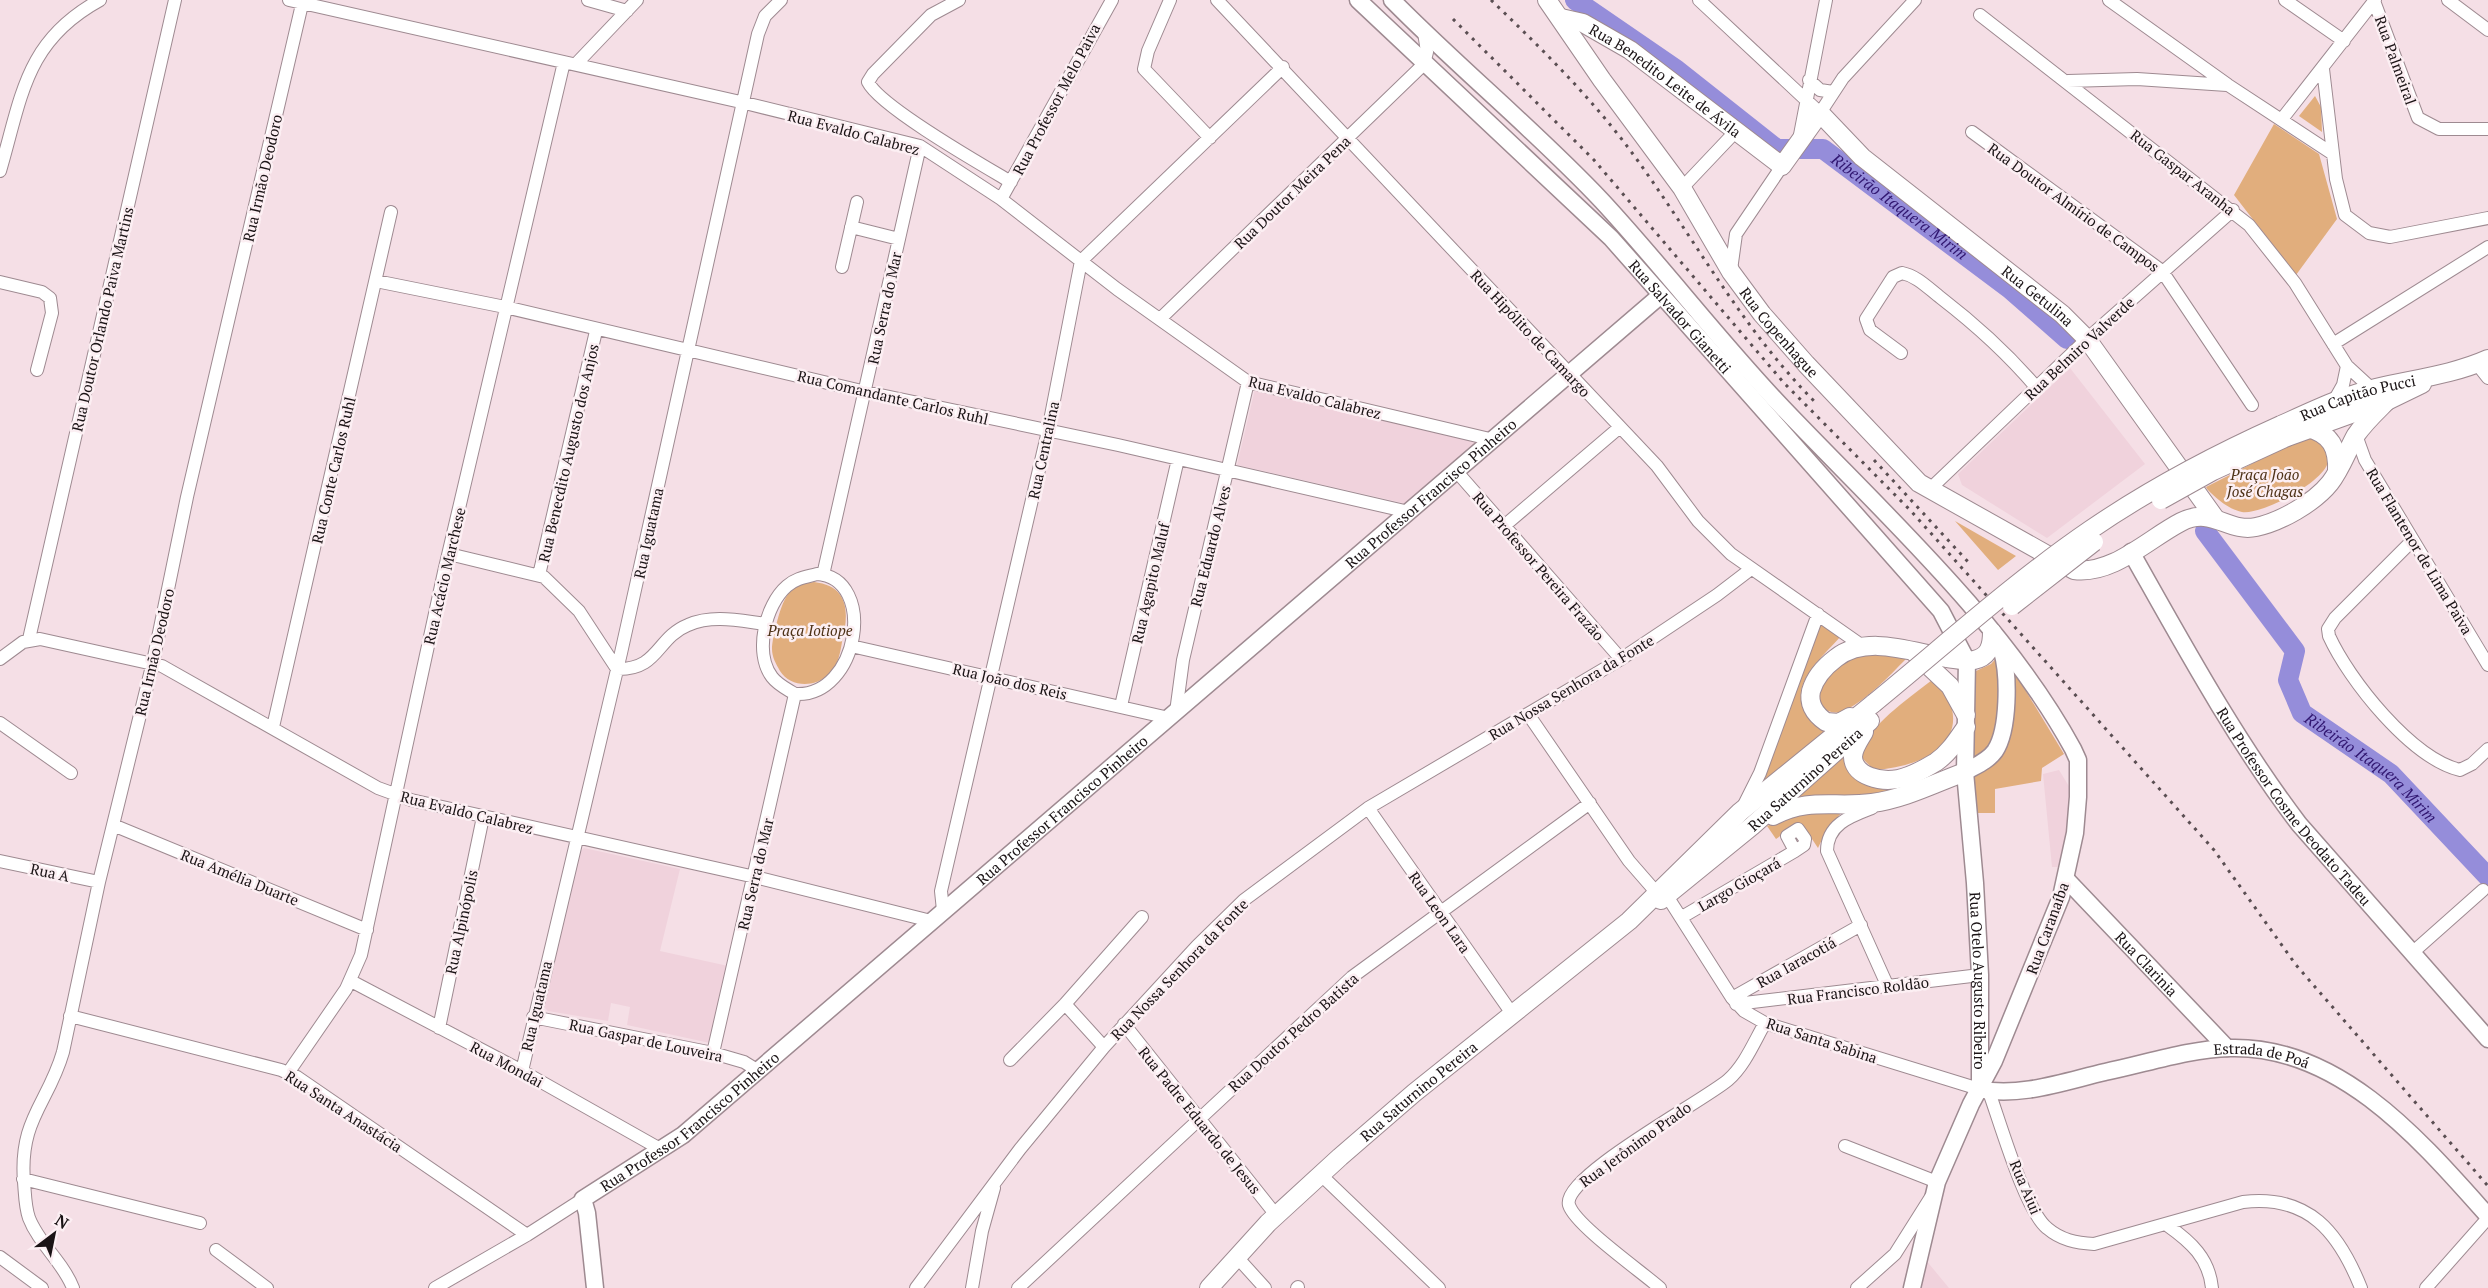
<svg xmlns="http://www.w3.org/2000/svg" width="2488" height="1288" font-family="'PT Serif',serif">
<rect width="100%" height="100%" fill="#f5dfe6"/>
<path fill="#f0d2dc" d="M 2070,368 L 2145,464 L 2047,538 L 1962,485 L 1958,474 Z
M 1255,389 L 1477,442 L 1407,504 L 1237,465 Z
M 2059,770 L 2070,788 L 2067,836 L 2062,867 L 2052,867 L 2043,774 Z
M 584,848 L 680,869 L 660,951 L 728,966 L 710,1043 L 627,1025 L 630,1007 L 611,1003 L 608,1021 L 548,1011 L 543,1006 L 580,852 Z
M 1925,1259 L 1949,1288 L 1918,1288 Z"/>
<path fill="#e1ae7d" d="M 2315,96 L 2321,107 L 2322,132 L 2299,116 Z
M 2274,124 L 2319,154 L 2337,219 L 2296,275 L 2234,195 Z
M 2305,437 L 2320,440 C 2324,447 2330,455 2328,462 C 2324,482 2262,515 2242,512 C 2228,509 2217,499 2207,489 L 2206,487 Z
M 1955,521 L 2016,556 L 1998,570 Z
M 814,582 C 850,586 849,614 842,642 C 840,654 838,666 828,675 C 814,688 790,687 780,671 C 776,664 772,657 772,649 C 772,638 781,601 789,593 C 795,586 804,583 814,582 Z
M 1819,623 L 1840,637 C 1823,657 1784,687 1809,716 C 1813,721 1823,724 1829,728 L 1758,790 Z
M 1867,652 L 1906,659 C 1888,677 1869,698 1846,710 C 1832,718 1812,706 1817,689 C 1820,681 1834,666 1841,661 C 1847,656 1859,655 1867,652 Z
M 1998,656 C 2004,672 2001,728 1992,743 C 1988,751 1977,757 1971,762 L 1976,671 L 1991,664 Z
M 2015,673 L 2064,754 L 2042,768 L 2041,781 L 1995,789 L 1995,813 L 1973,813 L 1969,779 L 1983,770 L 2011,693 Z
M 1936,677 C 1980,736 1932,766 1874,770 L 1863,759 L 1860,748 C 1880,717 1908,699 1936,677 Z
M 1841,754 C 1853,781 1862,785 1891,791 L 1783,805 Z
M 1842,812 L 1826,831 L 1818,848 L 1802,824 L 1797,824 L 1776,839 L 1767,826 L 1797,813 Z"/>
<g fill="none" stroke-linecap="round" stroke-linejoin="round">
<g stroke="#958dda" stroke-width="20">
<path id="s1" d="M 1575,0 L 1677,70 L 1777,149 L 1823,149 L 2010,289 L 2067,339"/>
<path id="s2" d="M 2205,531 L 2295,651 L 2288,680 L 2302,713 L 2391,774 L 2488,877"/>
</g>
<g stroke="#9e8a91" stroke-width="14">
<path id="street" d="M 289,0 L 745,103 L 920,146 L 1001,199 L 1117,289 L 1248,382 L 1494,440
M 588,0 L 627,11
M 959,0 L 931,15 L 873,74 L 868,82 C 880,107 984,166 1011,182
M 1170,0 L 1148,51 L 1144,69 L 1210,138
M 1217,0 L 1657,466 L 1698,521 L 1731,554 L 1861,645
M 1699,0 L 1820,113 L 1843,78 L 1915,0
M 2109,0 L 2228,85 L 2333,154
M 2285,0 L 2344,41
M 2448,0 L 2488,30
M 2374,1 L 2418,118 L 2439,129 L 2488,129
M 1980,15 L 2249,225 L 2295,283 L 2347,366 L 2372,389
M 576,64 L 637,0
M 2323,69 L 2336,179 L 2345,215 L 2369,233 L 2390,237 L 2488,218
M 1809,80 L 1820,90 L 1833,92
M 2068,81 L 2137,79 L 2227,85
M 2282,119 L 2375,0
M 1972,132 L 2162,271 L 2252,405
M 1799,140 L 1826,0
M 0,171 C 22,96 25,41 100,0
M 1682,188 L 1737,130
M 1001,199 L 1112,0
M 851,227 L 899,239
M 842,267 L 857,202
M 1731,270 L 1736,234 L 1782,166
M 376,281 L 505,307 L 866,392 L 1118,445 L 1409,512
M 0,282 L 42,292 L 50,298 L 52,313 L 37,370
M 1160,319 L 1424,64 L 1427,52 L 1424,32
M 2333,344 L 2488,247
M 1901,353 L 1870,330 L 1866,319 L 1893,277 L 1902,273 C 1917,276 1928,288 1941,298 C 1976,325 2007,353 2036,387
M 2477,364 L 2488,378
M 2334,401 L 2343,385 L 2347,366
M 2356,435 L 2365,460 L 2488,665
M 1457,472 L 1621,659
M 1929,490 L 2087,339 L 2233,210
M 1504,526 L 1620,427
M 2412,541 L 2335,618 L 2328,629 L 2329,636 C 2349,680 2411,758 2460,770 L 2472,764 L 2488,749
M 449,554 L 544,577 L 579,611 L 617,669 C 659,670 656,638 688,625 C 713,614 741,621 766,624
M 817,574 C 878,578 859,698 795,694 C 787,689 778,685 772,677 C 754,653 765,605 787,586 C 796,578 806,577 817,574 Z
M 539,575 L 596,331
M 823,575 L 920,146
M 29,639 L 175,0
M 851,646 L 1169,718
M 0,659 L 23,642 L 40,639 L 162,666 L 378,788 L 411,800 L 755,877 L 931,921
M 1121,706 L 1178,459
M 1176,712 L 1183,660 L 1248,382
M 1528,714 L 1629,861 L 1656,892 L 1667,896 L 1732,998 L 1744,1011 L 1765,1023 L 1979,1089
M 0,723 L 71,773
M 273,727 L 391,212
M 1745,803 L 1760,773 L 1818,614
M 1368,808 L 1513,1015
M 1872,808 C 1851,816 1827,824 1827,851 L 1888,987
M 113,825 L 367,930
M 0,861 L 99,882
M 943,910 L 941,891 L 1048,431 L 1081,261 L 1283,67
M 1682,917 L 1795,851 L 1804,845 L 1805,839 L 1798,829 L 1787,836 L 1795,851
M 2412,953 L 2483,890
M 351,981 L 522,1071 L 662,1150
M 1732,998 L 1861,925
M 1065,1004 L 1104,1047
M 1736,1004 L 1980,975
M 70,1016 L 281,1070 L 297,1077 L 527,1235
M 533,1017 L 713,1053 L 744,1062 L 757,1070
M 1124,1024 L 1276,1215
M 439,1028 L 483,817
M 713,1053 L 795,694
M 1010,1060 L 1065,1004 L 1142,917
M 522,1071 L 621,653 L 758,34 L 765,16 L 781,0
M 288,1073 L 346,989 L 361,955 L 444,572 L 564,62
M 1989,1092 C 2000,1122 2025,1210 2047,1228 C 2061,1240 2076,1243 2094,1244 L 2243,1202 C 2309,1194 2339,1233 2361,1288
M 1845,1146 L 1937,1182
M 1321,1175 L 1439,1288
M 23,1179 L 200,1223
M 2167,1225 C 2191,1242 2209,1258 2212,1288
M 216,1250 L 267,1288
M 1236,1256 L 1265,1288
M 0,1257 L 42,1288
M 73,1288 C 63,1262 39,1244 29,1218 C 25,1207 25,1193 24,1182 C 19,1119 48,1104 63,1052 L 99,882 L 153,662 L 187,497 L 303,0
M 435,1288 L 527,1235 L 583,1199
M 916,1288 L 1020,1149 L 1104,1047 L 1197,946 L 1244,900 L 1368,808 L 1621,659 L 1717,595 L 1751,569
M 972,1288 L 982,1231 L 994,1188
M 1018,1288 L 1352,977 L 1590,803
M 1297,1288 L 1298,1287
M 1660,1288 C 1642,1272 1575,1225 1569,1205 C 1561,1177 1705,1100 1728,1080 C 1745,1065 1754,1042 1765,1023
M 1857,1288 L 1895,1254 L 1931,1197
M 2426,1288 L 2488,1218"/>
</g>
<g stroke="#9e8a91" stroke-width="19">
<g id="secondary">
<path id="s3" d="M 1358,0 L 1611,238 L 1941,611 L 1967,661 L 1965,772 L 1975,883 L 1980,975 L 1980,1085"/>
<path d="M 1392,0 C 1460,69 1535,130 1602,201 C 1664,268 1720,342 1783,408 C 1883,513 2003,621 2073,749 L 2078,760 L 2078,797 L 2075,833 L 2061,897 L 1994,1061 L 1971,1104 L 1937,1182 L 1912,1288"/>
<path id="s4" d="M 2131,552 C 2183,644 2235,740 2299,824 L 2488,1039"/>
<path d="M 1965,772 C 1975,766 1988,761 1995,751 C 2009,730 2009,675 2002,651"/>
<path id="s5" d="M 2066,879 L 2227,1048"/>
<path id="s6" d="M 1979,1089 C 2019,1098 2066,1081 2105,1072 C 2145,1064 2188,1049 2230,1048 C 2340,1045 2421,1141 2488,1216"/>
<path id="s7" d="M 595,1288 L 587,1213 L 583,1199 L 683,1135 L 1661,295"/>
</g>
</g>
<g stroke="#9e8a91" stroke-width="20">
<g id="primary">
<path id="s8" d="M 1547,0 L 1602,80 L 1682,188 L 1731,272 L 1762,314 L 1806,364 L 1919,483 L 2074,570 C 2113,575 2148,539 2181,522 C 2212,506 2228,533 2256,527 C 2280,522 2314,503 2330,483 C 2341,469 2347,451 2356,435 C 2365,422 2376,412 2387,401"/>
<path id="s9" d="M 1561,18 L 1583,23 L 1630,50 L 1782,166 L 1820,113 L 1862,157 L 2062,314 L 2087,339 L 2215,518"/>
<path id="s10" d="M 2281,425 C 2312,411 2343,396 2376,388 C 2413,379 2452,375 2488,359"/>
<path d="M 2308,428 C 2331,434 2338,448 2337,471"/>
<path d="M 2287,437 L 2387,401 L 2422,384"/>
<path d="M 1915,653 L 1950,686 L 1966,715"/>
<path d="M 1850,717 L 1839,723 L 1826,722 C 1816,715 1808,705 1811,691 C 1815,677 1824,667 1836,658 C 1867,634 1911,652 1947,658 C 1956,659 1965,662 1974,660 C 1989,657 1992,646 1992,632"/>
<path d="M 1864,732 C 1860,739 1853,748 1853,757 C 1854,777 1882,782 1898,779 C 1909,777 1926,768 1936,762 C 1949,753 1957,740 1966,727"/>
<path d="M 1773,816 C 1810,797 1834,808 1872,803 C 1904,799 1935,783 1965,772"/>
<path id="s11" d="M 1661,900 L 1752,826 L 1870,721"/>
<path id="s12" d="M 1209,1288 L 1268,1223 L 1340,1157 L 1414,1093 L 1629,921 L 1740,812 L 1874,703"/>
</g>
</g>
<use href="#street" stroke="#fff" stroke-width="12"/>
<use href="#secondary" stroke="#fff" stroke-width="16"/>
<use href="#primary" stroke="#fff" stroke-width="18"/>
<path stroke="#5a4e52" stroke-width="3" stroke-dasharray="3 6" stroke-linecap="butt" d="M 1491,0 C 1544,51 1595,101 1638,161 C 1697,243 1744,331 1816,403
M 1453,19 L 1594,160 L 1784,383 L 1911,511 L 2214,850 L 2296,965 L 2488,1186
M 1874,460 L 1971,565"/>
<g stroke="#9e8a91" stroke-width="20" stroke-linecap="butt">
<path id="primary-bridge" d="M 2161,500 L 2213,471 L 2287,437
M 2012,606 L 2094,542
M 1874,703 C 1945,645 2014,582 2090,530 C 2150,489 2214,455 2281,425"/>
</g>
<use href="#primary-bridge" stroke="#fff" stroke-width="18"/>
</g>
<g text-anchor="middle" dominant-baseline="central" stroke-width="5" stroke-linejoin="round" paint-order="stroke">
<g font-size="15" fill="#1a1315" stroke="#fceff3">
<text transform="translate(2396 60) rotate(70)">Rua Palmeiral</text>
<text stroke="none"><textPath href="#s9" startOffset="123">Rua Benedito Leite de Ávila</textPath></text>
<text transform="translate(1056 99) rotate(-62)">Rua Professor Melo Paiva</text>
<text transform="translate(854 132) rotate(15)">Rua Evaldo Calabrez</text>
<text transform="translate(2183 172) rotate(38)">Rua Gaspar Aranha</text>
<text transform="translate(262 178) rotate(-77)">Rua Irmão Deodoro</text>
<text transform="translate(1292 192) rotate(-44)">Rua Doutor Meira Pena</text>
<text transform="translate(2074 207) rotate(36)">Rua Doutor Almírio de Campos</text>
<text stroke="none"><textPath href="#s9" startOffset="618">Rua Getulina</textPath></text>
<text transform="translate(884 308) rotate(-78)">Rua Serra do Mar</text>
<text stroke="none"><textPath href="#s3" startOffset="452">Rua Salvador Gianetti</textPath></text>
<text transform="translate(102 319) rotate(-77)">Rua Doutor Orlando Paiva Martins</text>
<text stroke="none"><textPath href="#s8" startOffset="406">Rua Copenhague</textPath></text>
<text transform="translate(1531 333) rotate(47)">Rua Hipólito de Camargo</text>
<text transform="translate(2079 348) rotate(-43)">Rua Belmiro Valverde</text>
<text transform="translate(893 397) rotate(13)">Rua Comandante Carlos Ruhl</text>
<text transform="translate(1315 397) rotate(14)">Rua Evaldo Calabrez</text>
<text stroke="none"><textPath href="#s10" startOffset="82">Rua Capitão Pucci</textPath></text>
<text transform="translate(1043 450) rotate(-78)">Rua Centralina</text>
<text transform="translate(568 453) rotate(-77)">Rua Benecdito Augusto dos Anjos</text>
<text transform="translate(333 470) rotate(-77)">Rua Conte Carlos Ruhl</text>
<text stroke="none"><textPath href="#s7" startOffset="1194">Rua Professor Francisco Pinheiro</textPath></text>
<text transform="translate(648 533) rotate(-78)">Rua Iguatama</text>
<text transform="translate(1210 546) rotate(-76)">Rua Eduardo Alves</text>
<text transform="translate(2420 551) rotate(59)">Rua Flantenor de Lima Paiva</text>
<text transform="translate(1539 566) rotate(49)">Rua Professor Pereira Frazão</text>
<text transform="translate(444 576) rotate(-77)">Rua Acácio Marchese</text>
<text transform="translate(1150 583) rotate(-77)">Rua Agapito Maluf</text>
<text transform="translate(154 652) rotate(-77)">Rua Irmão Deodoro</text>
<text transform="translate(1010 681) rotate(13)">Rua João dos Reis</text>
<text transform="translate(1571 687) rotate(-31)">Rua Nossa Senhora da Fonte</text>
<text stroke="none"><textPath href="#s11" startOffset="188">Rua Saturnino Pereira</textPath></text>
<text stroke="none"><textPath href="#s4" startOffset="303">Rua Professor Cosme Deodato Tadeu</textPath></text>
<text stroke="none"><textPath href="#s7" startOffset="708">Rua Professor Francisco Pinheiro</textPath></text>
<text transform="translate(467 812) rotate(14)">Rua Evaldo Calabrez</text>
<text transform="translate(50 872) rotate(12)">Rua A</text>
<text transform="translate(755 874) rotate(-77)">Rua Serra do Mar</text>
<text transform="translate(240 877) rotate(22)">Rua Amélia Duarte</text>
<text transform="translate(1739 884) rotate(-30)">Largo Gioçará</text>
<text transform="translate(1440 912) rotate(55)">Rua Leon Lara</text>
<text transform="translate(461 922) rotate(-78)">Rua Alpinópolis</text>
<text transform="translate(2047 928) rotate(-70)">Rua Caranaíba</text>
<text transform="translate(1796 962) rotate(-29)">Rua Iaracotiá</text>
<text stroke="none"><textPath href="#s5" startOffset="117">Rua Clarinia</textPath></text>
<text transform="translate(1179 969) rotate(-46)">Rua Nossa Senhora da Fonte</text>
<text stroke="none"><textPath href="#s3" startOffset="1222">Rua Otelo Augusto Ribeiro</textPath></text>
<text transform="translate(1858 990) rotate(-7)">Rua Francisco Roldão</text>
<text transform="translate(536 1006) rotate(-77)">Rua Iguatama</text>
<text transform="translate(1293 1032) rotate(-42)">Rua Doutor Pedro Batista</text>
<text transform="translate(646 1040) rotate(12)">Rua Gaspar de Louveira</text>
<text transform="translate(1822 1040) rotate(18)">Rua Santa Sabina</text>
<text stroke="none"><textPath href="#s6" startOffset="288">Estrada de Poá</textPath></text>
<text transform="translate(507 1064) rotate(28)">Rua Mondai</text>
<text stroke="none"><textPath href="#s12" startOffset="288">Rua Saturnino Pereira</textPath></text>
<text transform="translate(344 1111) rotate(33)">Rua Santa Anastácia</text>
<text stroke="none"><textPath href="#s7" startOffset="222">Rua Professor Francisco Pinheiro</textPath></text>
<text transform="translate(1200 1120) rotate(51)">Rua Padre Eduardo de Jesus</text>
<text transform="translate(1635 1144) rotate(-36)">Rua Jerônimo Prado</text>
<text transform="translate(2026 1187) rotate(67)">Rua Aiui</text>
</g>
<g font-size="15" font-style="italic" fill="#4e3217" stroke="#fceff3">
<text x="2265" y="474">Praça João<tspan x="2265" dy="17">José Chagas</tspan></text>
<text x="810" y="630">Praça Iotiope</text>
</g>
<g font-size="16" font-style="italic" fill="#311771" stroke="#fceff3">
<text stroke="none"><textPath href="#s1" startOffset="393">Ribeirão Itaquera Mirim</textPath></text>
<text stroke="none"><textPath href="#s2" startOffset="304">Ribeirão Itaquera Mirim</textPath></text>
</g>
</g>
<g transform="translate(54 1234) rotate(32)" stroke="#fceff3" stroke-width="4.5" paint-order="stroke">
<path d="M0-4.5L10 22L0 15L-10 22Z" fill="#1a1315"/>
<text y="-9" font-size="16" font-weight="bold" text-anchor="middle" fill="#1a1315">N</text>
</g>
</svg>
